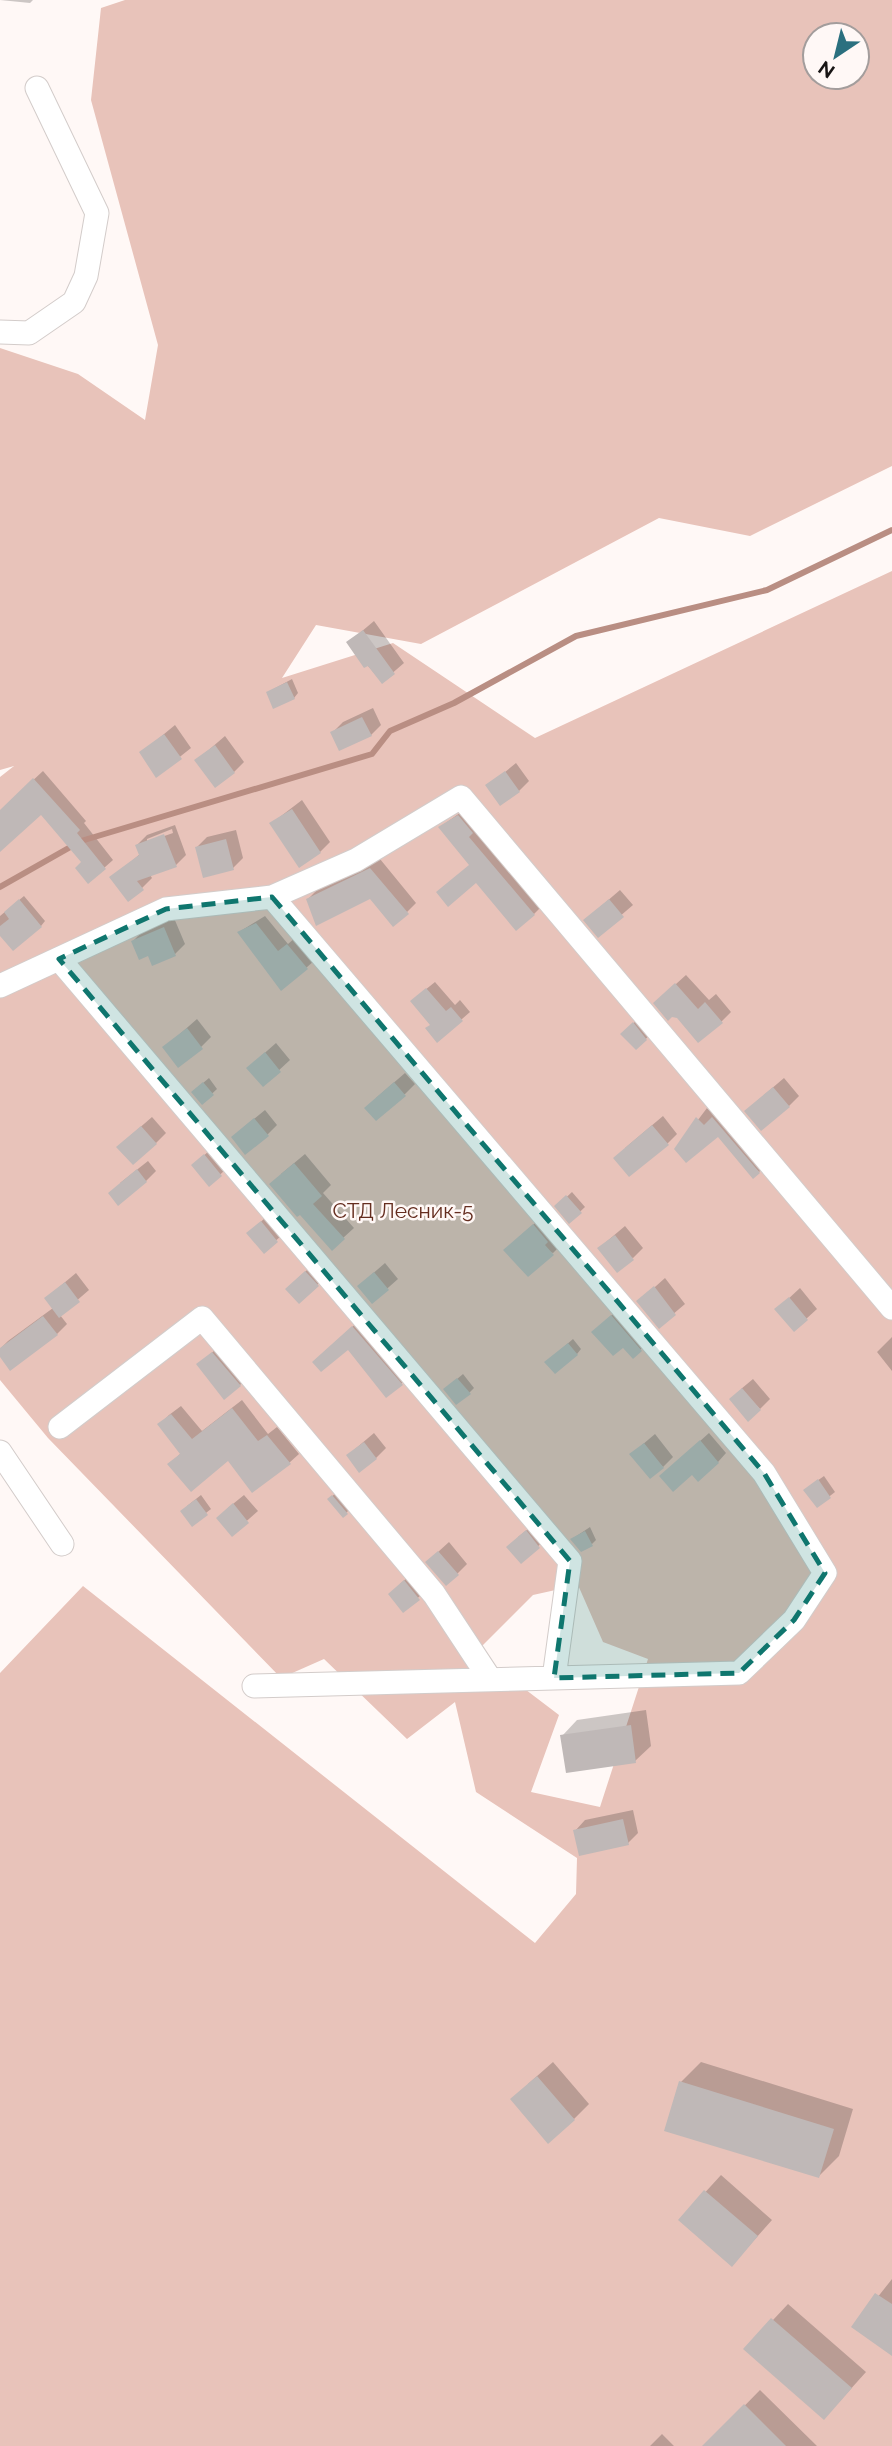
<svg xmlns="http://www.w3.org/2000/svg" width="892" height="2446" font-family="Raleway,sans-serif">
<rect width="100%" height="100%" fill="#fff8f6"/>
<path fill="#e8c3ba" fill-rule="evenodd" d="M 125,0 L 892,0 L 892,466 L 750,536 L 659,518 L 421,644 L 316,625 L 282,678 L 393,643 L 535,738 L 892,571 L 892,2446 L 0,2446 L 0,1673 L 83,1586 L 535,1943 L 576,1894 L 577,1858 L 476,1792 L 455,1702 L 407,1739 L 324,1659 L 281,1678 L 48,1438 L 0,1380 L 0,777 L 14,766 L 0,770 L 0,348 L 78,374 L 145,420 L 158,345 L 91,100 L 101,8 ZM 815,35 L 857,35 L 857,77 L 815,77 ZM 578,1585 L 603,1642 L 648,1659 L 600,1807 L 531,1792 L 559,1715 L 476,1652 L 533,1595 Z"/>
<path fill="#0003" fill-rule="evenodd" d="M 0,0 L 33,0 L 30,3 Z
M 374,621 L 404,663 L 382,682 L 348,643 Z
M 292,679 L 298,693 L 294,698 L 268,692 Z
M 373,708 L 381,725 L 371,735 L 332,733 L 343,722 Z
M 175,725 L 191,748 L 157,775 L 141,753 Z
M 225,736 L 244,762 L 234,772 L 197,760 Z
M 516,763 L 529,781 L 519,791 L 488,786 Z
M 43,771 L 86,821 L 84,823 L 113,860 L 104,868 L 83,862 L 41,813 L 0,836 L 0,811 Z
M 302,800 L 330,842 L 320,852 L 272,823 Z
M 467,808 L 542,906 L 534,914 L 476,881 L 470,864 L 440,827 Z
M 175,825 L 186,855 L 176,865 L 150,875 L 152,878 L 142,888 L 112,878 L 140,854 L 137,845 L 147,835 ZM 172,829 L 173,833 L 147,842 L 147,839 Z
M 236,830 L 243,858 L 233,868 L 197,847 L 207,837 Z
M 380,859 L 416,903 L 407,912 L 370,897 L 308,899 L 317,890 Z
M 620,890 L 633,905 L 598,935 L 585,920 Z
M 24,896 L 45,921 L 41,926 L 0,933 L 0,916 Z
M 265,916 L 288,944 L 296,937 L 315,960 L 306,968 L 239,932 Z
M 174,918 L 185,944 L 175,954 L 133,941 L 143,931 Z
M 686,975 L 709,1000 L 716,994 L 731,1012 L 721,1022 L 666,993 Z
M 435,982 L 455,1005 L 460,1000 L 470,1012 L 438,1040 L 420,994 Z
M 197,1019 L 211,1037 L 201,1047 L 165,1047 Z
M 638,1019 L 651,1034 L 636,1048 L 622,1034 Z
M 276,1043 L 290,1060 L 263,1085 L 259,1058 Z
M 405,1073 L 415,1084 L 405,1094 L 376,1098 Z
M 209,1078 L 217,1089 L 202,1103 L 197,1088 Z
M 784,1078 L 799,1096 L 789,1106 L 757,1101 Z
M 707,1108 L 715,1116 L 723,1108 L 769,1162 L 759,1172 L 718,1134 L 676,1149 Z
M 265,1110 L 277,1125 L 267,1135 L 244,1127 Z
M 663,1116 L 677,1134 L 667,1144 L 625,1148 Z
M 152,1117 L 166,1133 L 156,1143 L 129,1137 Z
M 209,1151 L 225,1170 L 210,1184 L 193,1165 Z
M 305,1154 L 331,1185 L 323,1193 L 354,1228 L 332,1248 L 300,1213 L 281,1174 Z
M 148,1161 L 156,1171 L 146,1181 L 120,1183 Z
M 572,1192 L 585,1207 L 570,1221 L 557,1206 Z
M 544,1215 L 563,1243 L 553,1253 L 516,1240 Z
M 266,1217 L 281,1236 L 264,1251 L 249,1233 Z
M 625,1226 L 643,1248 L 633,1258 L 599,1248 Z
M 316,1262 L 327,1275 L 317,1285 L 297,1279 Z
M 385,1263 L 398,1279 L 372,1302 L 370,1276 Z
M 76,1273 L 89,1290 L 60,1315 L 67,1324 L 57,1334 L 0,1355 L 0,1349 L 8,1341 L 53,1308 L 46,1298 Z
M 665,1278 L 685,1304 L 659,1326 L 646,1295 Z
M 800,1288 L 817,1309 L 794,1330 L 787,1300 Z
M 622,1306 L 650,1340 L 640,1350 L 604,1322 Z
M 363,1317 L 411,1374 L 401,1384 L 348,1348 L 325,1352 Z
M 892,1337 L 892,1371 L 877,1352 Z
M 573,1339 L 581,1349 L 577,1354 L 551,1358 Z
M 223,1343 L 250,1375 L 240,1385 L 199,1364 Z
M 463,1374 L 474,1388 L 469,1393 L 450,1385 Z
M 753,1379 L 770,1399 L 760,1409 L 741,1389 Z
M 242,1400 L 268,1434 L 277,1427 L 299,1454 L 289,1463 L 228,1459 L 170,1464 L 181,1453 L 159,1425 L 169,1415 L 181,1406 L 202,1431 Z
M 374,1433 L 386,1448 L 376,1458 L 348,1455 Z
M 709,1433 L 726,1453 L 718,1462 L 698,1479 L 692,1472 L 670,1468 Z
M 655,1434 L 673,1457 L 663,1467 L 642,1445 Z
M 824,1476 L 835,1492 L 817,1506 L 810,1486 Z
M 338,1491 L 351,1508 L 343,1516 L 329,1499 Z
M 201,1495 L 211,1509 L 192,1524 L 187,1506 Z
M 244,1495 L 258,1511 L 232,1534 L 228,1508 Z
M 537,1522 L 549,1536 L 521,1562 L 518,1537 Z
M 590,1527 L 596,1540 L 592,1544 L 572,1539 Z
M 449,1542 L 467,1564 L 457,1574 L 438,1552 Z
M 415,1571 L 429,1588 L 403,1611 L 400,1584 Z
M 646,1710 L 651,1746 L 635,1761 L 562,1736 L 577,1720 Z
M 633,1810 L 638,1833 L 628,1843 L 575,1831 L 585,1820 Z
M 553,2062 L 589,2104 L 574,2119 L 528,2084 Z
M 701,2062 L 853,2109 L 839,2156 L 819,2176 L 681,2082 Z
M 721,2175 L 772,2220 L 732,2265 L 680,2220 Z
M 892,2279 L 892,2354 L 854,2327 Z
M 788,2304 L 866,2372 L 839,2402 L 746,2349 Z
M 760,2390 L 817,2446 L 719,2446 L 712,2439 Z
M 662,2434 L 674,2446 L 650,2446 Z"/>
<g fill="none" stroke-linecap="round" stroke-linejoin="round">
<path stroke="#b98e83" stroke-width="6" d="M 0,887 L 81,841 L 372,754 L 390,731 L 454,703 L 576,636 L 767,590 L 892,530"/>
</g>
<path fill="#bfb8b7" d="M 363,630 L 395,674 L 382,684 L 368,666 L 364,668 L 346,642 Z
M 287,682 L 295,699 L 273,709 L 266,692 Z
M 362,717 L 372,736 L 339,751 L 330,732 Z
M 164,734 L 182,759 L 156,778 L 139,752 Z
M 215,745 L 235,773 L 215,788 L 194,760 Z
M 505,771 L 520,792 L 500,806 L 485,785 Z
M 33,778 L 80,830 L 77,833 L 106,869 L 88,884 L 75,868 L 81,862 L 41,815 L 0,852 L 0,810 Z
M 292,809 L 321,853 L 299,868 L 269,823 Z
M 458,815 L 473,833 L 469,837 L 535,915 L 516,931 L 476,883 L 448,907 L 436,892 L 469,865 L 438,827 Z
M 164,834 L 177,867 L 137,881 L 144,890 L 128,902 L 109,877 L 139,855 L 135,845 Z
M 226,839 L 234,870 L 203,878 L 195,847 Z
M 370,868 L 409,914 L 393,927 L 370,899 L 316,926 L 306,899 Z
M 19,899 L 42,927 L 13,951 L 0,936 L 0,926 L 9,919 L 4,912 Z
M 609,899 L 624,917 L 598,938 L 583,920 Z
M 256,923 L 278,951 L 287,944 L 308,969 L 281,991 L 237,932 Z
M 164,927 L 176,956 L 152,966 L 148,956 L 139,960 L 131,941 Z
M 675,983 L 698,1009 L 705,1002 L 723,1023 L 698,1043 L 677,1018 L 672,1017 L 668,1021 L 653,1003 Z
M 426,988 L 446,1011 L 451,1007 L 463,1021 L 437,1043 L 425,1028 L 430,1025 L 410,1001 Z
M 633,1022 L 647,1040 L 636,1050 L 620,1034 Z
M 187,1028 L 203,1049 L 178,1068 L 162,1047 Z
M 265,1052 L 281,1072 L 263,1087 L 246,1068 Z
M 203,1082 L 214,1095 L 202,1105 L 191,1092 Z
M 394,1082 L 406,1096 L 376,1121 L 364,1108 Z
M 773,1087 L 790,1107 L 761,1131 L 744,1111 Z
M 696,1117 L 704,1125 L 712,1117 L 760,1173 L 753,1179 L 718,1137 L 686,1163 L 674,1149 Z
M 254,1118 L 269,1136 L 245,1155 L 231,1137 Z
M 652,1125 L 669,1145 L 629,1177 L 613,1158 Z
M 141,1126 L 157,1144 L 133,1165 L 116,1147 Z
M 204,1154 L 222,1176 L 209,1187 L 191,1165 Z
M 294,1163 L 322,1196 L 313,1204 L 345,1239 L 332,1251 L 300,1215 L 297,1217 L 269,1184 Z
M 137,1169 L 147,1182 L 118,1206 L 108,1193 Z
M 566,1195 L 582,1213 L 569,1224 L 554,1206 Z
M 261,1221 L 278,1242 L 264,1254 L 246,1233 Z
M 533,1224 L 548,1242 L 545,1245 L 554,1255 L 528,1277 L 503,1250 Z
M 615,1235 L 634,1260 L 617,1273 L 597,1248 Z
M 305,1271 L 319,1286 L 299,1304 L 285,1289 Z
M 374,1272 L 389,1290 L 372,1304 L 357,1286 Z
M 65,1282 L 80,1302 L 59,1318 L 44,1298 Z
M 654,1286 L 676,1315 L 659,1329 L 636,1301 Z
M 789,1297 L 808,1320 L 794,1332 L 774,1309 Z
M 611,1315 L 642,1351 L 633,1359 L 623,1348 L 613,1356 L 591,1332 Z
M 43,1316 L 58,1335 L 10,1371 L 0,1357 L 0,1348 Z
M 352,1326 L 403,1385 L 386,1398 L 348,1350 L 321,1372 L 312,1362 Z
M 568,1343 L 578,1355 L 555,1374 L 544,1362 Z
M 212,1352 L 241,1386 L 224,1400 L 196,1364 Z
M 457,1378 L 471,1394 L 456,1405 L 443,1389 Z
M 742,1388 L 761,1410 L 748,1422 L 729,1399 Z
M 232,1408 L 258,1441 L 267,1435 L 291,1464 L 252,1493 L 228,1461 L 191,1492 L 167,1464 L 180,1454 L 157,1424 L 171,1414 L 192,1439 Z
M 700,1440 L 719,1463 L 698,1482 L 692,1475 L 673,1492 L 659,1476 Z
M 364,1442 L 377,1459 L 359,1473 L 346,1455 Z
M 644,1443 L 664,1468 L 650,1479 L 629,1454 Z
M 818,1479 L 831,1498 L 817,1508 L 803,1490 Z
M 332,1495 L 348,1514 L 343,1518 L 327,1499 Z
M 196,1499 L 208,1515 L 192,1527 L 180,1511 Z
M 233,1503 L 249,1523 L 232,1537 L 216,1518 Z
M 526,1530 L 540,1548 L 521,1564 L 506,1547 Z
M 585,1531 L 593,1546 L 581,1552 L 570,1539 Z
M 438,1551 L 459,1575 L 446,1586 L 425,1562 Z
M 404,1580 L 420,1600 L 403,1613 L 388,1594 Z
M 631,1725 L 636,1763 L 566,1773 L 560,1735 Z
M 623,1819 L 629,1845 L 579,1856 L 573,1830 Z
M 537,2076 L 575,2120 L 548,2144 L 510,2099 Z
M 679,2081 L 834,2129 L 819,2178 L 664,2131 Z
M 704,2190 L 758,2236 L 732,2267 L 678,2220 Z
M 875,2293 L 892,2304 L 892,2356 L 851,2327 Z
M 771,2318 L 852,2388 L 824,2420 L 743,2349 Z
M 744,2404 L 786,2446 L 702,2446 Z"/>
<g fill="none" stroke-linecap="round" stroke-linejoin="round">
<g stroke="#d3ccca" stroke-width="25">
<path id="street" d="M 0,332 L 29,333 L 74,302 L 86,276 L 97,213 L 37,88
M 272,897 L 356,860 L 461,797 L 892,1308
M 59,959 L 570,1561 L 554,1678
M 0,986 L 166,909 L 272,897 L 764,1473 L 825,1573 L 794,1620 L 739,1673 L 254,1686
M 60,1427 L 202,1318 L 434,1594 L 490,1679
M 0,1452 L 62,1544"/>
</g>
<use href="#street" stroke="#fff" stroke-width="23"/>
</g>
<path fill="#0f766e" fill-opacity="0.2" stroke="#0f766e" stroke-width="5" stroke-dasharray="14 9" stroke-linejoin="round" d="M 272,897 L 764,1473 L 825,1573 L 794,1620 L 739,1673 L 554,1678 L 570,1561 L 59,959 L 166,909 Z"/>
<g text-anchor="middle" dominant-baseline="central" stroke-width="5" stroke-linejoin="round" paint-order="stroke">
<g font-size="21" fill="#652d1f" stroke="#fff8f6">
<text x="403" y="1210">СТД Лесник-5</text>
</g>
</g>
<g transform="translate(836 56) rotate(215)"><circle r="33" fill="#fff8f6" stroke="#a39d9c" stroke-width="2"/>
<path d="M0-5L12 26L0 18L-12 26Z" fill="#2b707f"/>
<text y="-10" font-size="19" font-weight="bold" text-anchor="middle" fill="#181515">N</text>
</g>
</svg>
